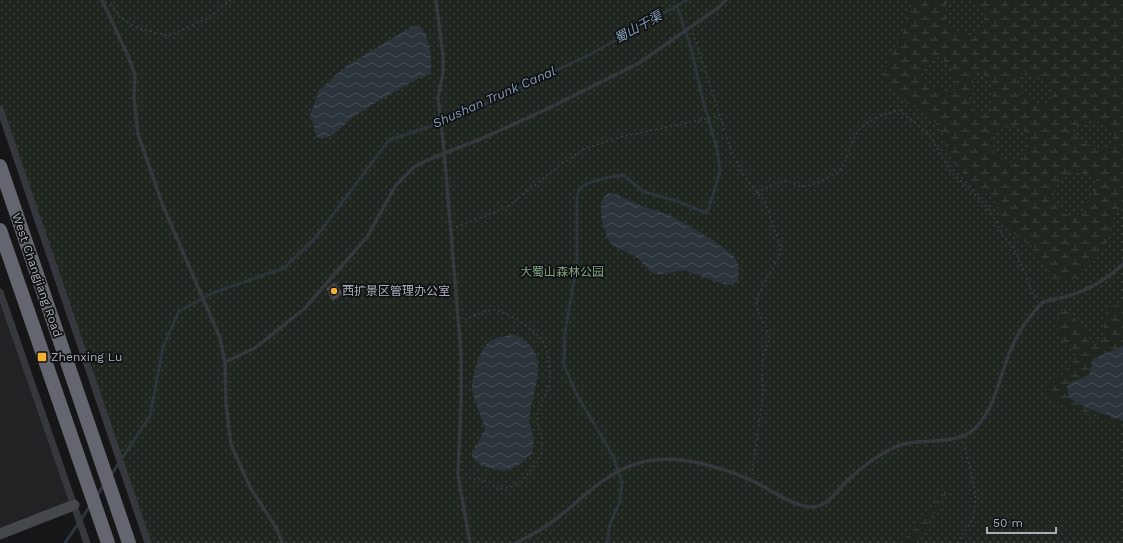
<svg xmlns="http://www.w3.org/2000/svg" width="1123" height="543" font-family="'Work Sans','Noto Sans SC',sans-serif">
<defs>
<pattern id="grass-dots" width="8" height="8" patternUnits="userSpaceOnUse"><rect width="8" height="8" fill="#1e261f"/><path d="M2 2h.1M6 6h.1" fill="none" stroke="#3c433d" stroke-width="1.8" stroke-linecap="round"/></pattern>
<pattern id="wetland-marsh" width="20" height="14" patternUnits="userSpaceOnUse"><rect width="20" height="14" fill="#1e261f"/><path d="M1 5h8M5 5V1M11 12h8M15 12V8" fill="none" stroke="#3c433d"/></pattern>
<pattern id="water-waves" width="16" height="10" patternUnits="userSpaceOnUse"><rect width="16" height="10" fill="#2c353c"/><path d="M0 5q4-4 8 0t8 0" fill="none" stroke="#485056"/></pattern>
<pattern id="building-cross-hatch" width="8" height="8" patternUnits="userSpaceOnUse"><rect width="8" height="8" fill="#404145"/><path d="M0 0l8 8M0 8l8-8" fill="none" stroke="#595a5e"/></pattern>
</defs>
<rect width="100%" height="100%" fill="#161618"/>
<path fill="#222225" d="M 0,292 L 74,505 L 0,534 Z"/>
<path fill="url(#grass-dots)" d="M 0,0 L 1123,0 L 1123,543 L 148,543 L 0,109 Z"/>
<path fill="url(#wetland-marsh)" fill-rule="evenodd" d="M 913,0 L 946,0 L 946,19 L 952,31 L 974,37 L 980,31 L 985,17 L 980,5 L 971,0 L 1123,0 L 1123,209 L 1116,213 C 1109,230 1109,240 1097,256 C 1091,264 1082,267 1078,277 L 1071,280 L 1059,279 L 1050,275 L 1030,245 L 1010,231 L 1002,220 L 993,198 L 983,192 L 955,165 L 942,133 L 933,119 L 901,99 L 883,77 L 890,57 L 902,36 ZM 940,57 C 949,64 963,81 952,92 C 937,91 927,85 921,71 C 924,61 931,60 940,57 ZM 1025,72 L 1034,77 L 1045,79 L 1052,92 L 1052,104 C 1043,109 1023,98 1019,89 C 1016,84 1019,78 1020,73 ZM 977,73 L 982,73 C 993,82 996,101 989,113 C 984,115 981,115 977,112 C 964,103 971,85 977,73 ZM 1092,119 L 1108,127 L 1114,137 L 1110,146 L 1103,150 C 1090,146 1075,142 1073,127 ZM 1009,125 C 1035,127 1033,151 1015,163 C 1003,162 996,156 990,145 L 993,136 L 1001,126 ZM 1071,172 L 1096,175 C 1098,199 1088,194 1082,213 L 1070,215 L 1061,213 C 1059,210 1055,205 1054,201 C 1052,189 1061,177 1071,172 Z
M 1123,304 L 1123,346 C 1107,352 1092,356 1089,375 L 1082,379 L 1072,380 L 1069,398 L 1085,407 L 1123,421 L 1123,427 L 1063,405 L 1046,395 L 1045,391 C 1054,378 1073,370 1076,353 C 1072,350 1066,347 1064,343 C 1056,332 1055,318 1064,308 L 1072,314 L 1092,342 L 1104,339 L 1104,315 L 1108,308 Z
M 948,483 L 949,489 L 926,528 L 911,543 L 901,543 C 911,532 922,521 930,509 C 937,500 940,491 948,483 Z"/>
<path fill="url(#water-waves)" d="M 419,25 C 430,36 432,58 431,74 L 421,77 C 397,91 373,103 351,119 C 341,127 331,142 317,137 L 310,115 L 319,90 L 346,66 L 411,27 Z
M 608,193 L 615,194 L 642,206 L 670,215 L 713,240 L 733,255 L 739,266 L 738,281 L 732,285 C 715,284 701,274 685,271 C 675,269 665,277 654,273 C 646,270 643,262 636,257 C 629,252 621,251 614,246 C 605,240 598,211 602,200 C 603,198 606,195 608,193 Z
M 515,335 C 555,353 531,389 529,420 C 529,426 533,432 533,438 C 534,442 533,448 532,453 C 518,468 510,473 489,468 C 480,465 476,463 472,456 L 472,451 L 485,430 C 482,415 474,403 472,389 C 471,378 480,350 488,343 C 496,336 506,336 515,335 Z
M 1123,346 L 1123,421 L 1085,407 L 1069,398 L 1067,386 C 1073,379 1081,380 1089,375 L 1093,359 Z"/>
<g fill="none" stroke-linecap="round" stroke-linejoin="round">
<path stroke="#2c353c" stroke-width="3" d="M 111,475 L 150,416 L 163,347 L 179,311 L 215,292 L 284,268 L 316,237 L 389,140 L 455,118 L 589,55 L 687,0
M 96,497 L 104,485
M 65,543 L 90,506
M 607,543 L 610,524 L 620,501 L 622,482 L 613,456 L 577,395 L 564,365 L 565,332 L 577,264 L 577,200 C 577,197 578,193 579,190 C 586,180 611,177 623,175 L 644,192 L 677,201 L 706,213 L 709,208 L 720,171 L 717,148 L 703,101 L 691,48 L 677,6"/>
</g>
<path fill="url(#building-cross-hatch)" stroke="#303034" d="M 335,282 L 343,294 L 333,301 L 326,289 Z"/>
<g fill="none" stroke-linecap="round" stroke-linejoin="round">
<path stroke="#3d3f44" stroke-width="1.5" stroke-dasharray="2 3" stroke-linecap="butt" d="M 111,3 L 120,17 L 137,28 L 169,36 L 208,18 L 231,0
M 693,33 L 732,153 L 746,179 L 765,202 L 781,248 L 779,258 L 762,286 L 756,303 L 759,314 L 766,327 L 769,341 L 764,352 L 762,368 L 763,395 L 752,474
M 757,193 C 766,188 778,181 789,181 C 792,182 796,185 800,186 C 811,188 827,178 837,172 C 845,167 846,158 849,149 C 858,123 874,117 899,110 L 930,135 L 950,171 L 980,199 L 991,212 L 1003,237 L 1013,247 L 1025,273 L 1032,293 L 1039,299
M 456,227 L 483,217 L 510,205 L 559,166 L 584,149 L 620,137 L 719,116
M 465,320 C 473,317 485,310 494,310 C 505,310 536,331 542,340 C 548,349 550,369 550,379 C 549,392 539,403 537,416 C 536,426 542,433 542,442 C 544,459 526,478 513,486 C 509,488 502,488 498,489 L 490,482 L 466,477
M 957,543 L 973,519 L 976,495 L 964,443"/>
<path stroke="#37383d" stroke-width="3.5" d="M 102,0 L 128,56 L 135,75 L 134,98 L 138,134 L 163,206 L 220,338 L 225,362 L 226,404 L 231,445 L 251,489 L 277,529 L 282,543
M 436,0 L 443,56 L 443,74 L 438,97 L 444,150 L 461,353 L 461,403 L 458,475 L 470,543
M 225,362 L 255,348 L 304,309 L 367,237 L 396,185 L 414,167 L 430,159 L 483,138 L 545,110 L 639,63 L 718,8 L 726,0
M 516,543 C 528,537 541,530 552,522 C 579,502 605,472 639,463 C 673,453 714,465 746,478 C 765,485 795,509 814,507 C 830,505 838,489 849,479 C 862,467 879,454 895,447 C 922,435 960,450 980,423 C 1000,397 1002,360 1019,333 C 1022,327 1026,322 1030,317 C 1033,313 1038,307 1042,303 C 1049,299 1060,299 1068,296 C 1088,290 1107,279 1123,264"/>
<path stroke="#37383d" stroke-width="7" d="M 0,109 L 148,543
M 0,292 L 87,543"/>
<path stroke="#45474d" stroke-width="11" d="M 0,534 L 74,505"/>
<path stroke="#63666e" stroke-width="14" d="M 0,166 L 129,543
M 0,230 L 108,543"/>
</g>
<g fill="#f2b134" stroke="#111113" stroke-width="1.5">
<circle cx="334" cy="291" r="4"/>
<rect x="37" y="352" width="10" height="10" rx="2"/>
</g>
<g text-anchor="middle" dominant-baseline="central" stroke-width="3.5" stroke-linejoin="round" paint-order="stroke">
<g font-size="12" fill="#7fa381" stroke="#111113">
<text x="562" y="272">大蜀山森林公园</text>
</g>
<g font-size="12" fill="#a8adb8" stroke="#111113">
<text transform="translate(37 275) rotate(71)">West Changjiang Road</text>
</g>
<g font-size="12" fill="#a8adb8" stroke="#111113" text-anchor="start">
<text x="342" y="291">西扩景区管理办公室</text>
<text x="51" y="357">Zhenxing Lu</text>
</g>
<g font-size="13" font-style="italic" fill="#7f9bb3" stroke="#111113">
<text transform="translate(638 27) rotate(-29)">蜀山干渠</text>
<text transform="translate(494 97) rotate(-24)">Shushan Trunk Canal</text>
</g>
</g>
<path d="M987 527v6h69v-6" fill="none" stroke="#a8adb8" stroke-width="2"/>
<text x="993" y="527" font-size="12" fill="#a8adb8" stroke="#111113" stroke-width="3" paint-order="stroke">50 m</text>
</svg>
